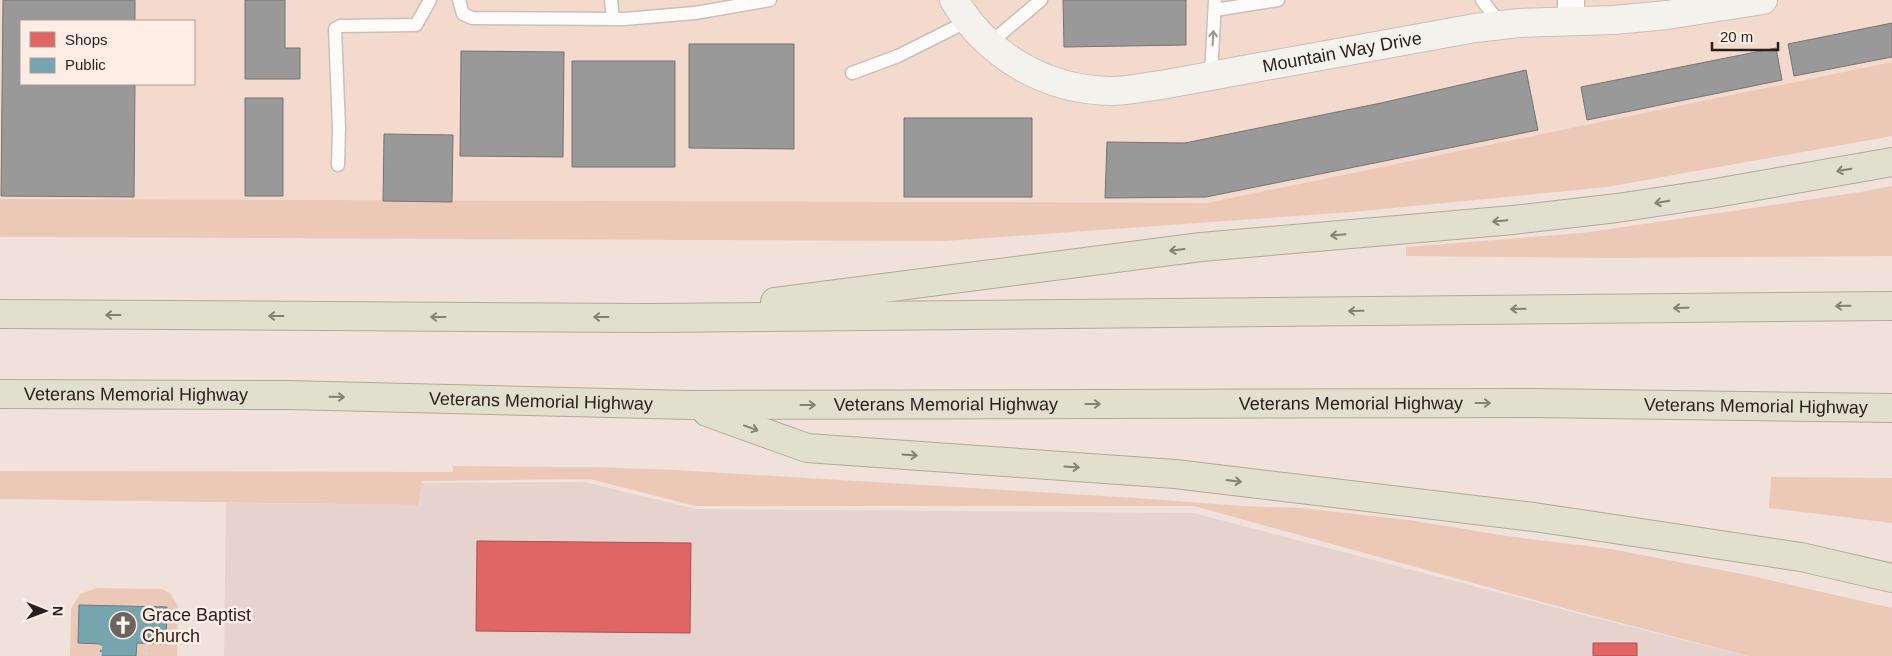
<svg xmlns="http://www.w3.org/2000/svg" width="1892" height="656" font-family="Arial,sans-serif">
<rect width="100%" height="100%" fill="#f0e2da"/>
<path fill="#e7d3cd" d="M 585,482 L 695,509 L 1194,513 L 1580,614 L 1747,656 L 224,656 L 226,503 L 420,505 L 421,483 Z"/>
<path fill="#f3dacd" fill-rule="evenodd" d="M 0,0 L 1892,0 L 1892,62 L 1207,203 L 0,199 ZM 21,21 L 194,21 L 194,84 L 21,84 Z"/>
<path fill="#ecc9b6" d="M 1892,62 L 1892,136 L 1607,187 L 1352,212 L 945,241 L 0,237 L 0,199 L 1207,203 Z
M 1892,186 L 1892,256 L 1613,258 L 1406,256 L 1406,247 L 1582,233 L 1861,192 Z
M 453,466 L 593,467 L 675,470 L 1136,498 L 1243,506 L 1301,508 L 1409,520 L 1507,536 L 1611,549 L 1752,576 L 1892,608 L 1892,656 L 1748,656 L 1575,611 L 1194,506 L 695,506 L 590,479 L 422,481 L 419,505 L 0,499 L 0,471 L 453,472 Z
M 1771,477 L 1892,478 L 1892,523 L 1769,508 Z
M 97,588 L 162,589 L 170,593 L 178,606 L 177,656 L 70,656 L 71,609 L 80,594 Z"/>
<path fill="#e06666" stroke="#a9514f" d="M 477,541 L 691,543 L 690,633 L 476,631 Z
M 1593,643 L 1637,643 L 1637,656 L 1593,656 Z"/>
<path fill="#76a5af" stroke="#5f7d82" d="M 79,605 L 167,607 L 166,644 L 137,643 L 136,656 L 100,656 L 101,644 L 78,643 Z"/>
<path fill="#999" stroke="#777473" d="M 3,0 L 135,0 L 135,21 L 21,21 L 21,84 L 135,84 L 134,197 L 1,196 Z
M 245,0 L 285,0 L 285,48 L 300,48 L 300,79 L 245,79 Z
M 1063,0 L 1186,0 L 1186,45 L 1064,47 Z
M 1892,23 L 1892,57 L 1794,76 L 1788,44 Z
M 689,44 L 794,44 L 794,149 L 689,148 Z
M 1776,48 L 1782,80 L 1587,120 L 1581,87 Z
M 461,51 L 564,52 L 563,157 L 460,156 Z
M 572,61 L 675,61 L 675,167 L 572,167 Z
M 1526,70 L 1538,130 L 1206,197 L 1105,198 L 1107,142 L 1185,143 L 1381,103 Z
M 245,98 L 283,98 L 283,196 L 245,196 Z
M 904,118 L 1032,118 L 1032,197 L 904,197 Z
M 384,134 L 453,135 L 452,202 L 383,201 Z"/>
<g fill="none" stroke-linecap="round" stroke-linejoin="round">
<g stroke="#cabfb9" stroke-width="15">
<path id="lane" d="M 459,0 L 463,14 L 472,18 L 624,19 L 695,13 L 770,0
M 611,0 L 613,19
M 1482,0 L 1501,25
M 1215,10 L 1278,0
M 990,43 L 1041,0
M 852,73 L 898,56 L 968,21
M 1211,76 L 1215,0
M 338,165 L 339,128 L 335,29 L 340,26 L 416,25 L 430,0"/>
</g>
<g stroke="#cabfb9" stroke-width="29">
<path id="street" d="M 1571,21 L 1571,0"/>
</g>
<g stroke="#cabfb9" stroke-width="30">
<g id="secondary">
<path id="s1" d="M 954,0 C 987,56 1046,90 1111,91 C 1128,91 1145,87 1161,85 L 1475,28 L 1519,23 L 1614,20 L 1667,15 L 1763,0"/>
</g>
</g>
<g stroke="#b1aa96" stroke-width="30">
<g id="highway">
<path d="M 775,302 L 1201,247 L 1513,220 L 1617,208 L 1710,194 L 1892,162"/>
<path d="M 0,314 L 650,318 L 1892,306"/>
<path id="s2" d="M 0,394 L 288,395 L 689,405 L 1534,403 L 1892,408"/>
<path d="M 707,412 L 807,448 L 1175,474 L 1534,517 L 1801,557 L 1892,578"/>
</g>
</g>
<path stroke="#d8d4d2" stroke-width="3" stroke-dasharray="4 2.5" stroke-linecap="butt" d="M 100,656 L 101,644
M 146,656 L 146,643"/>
<use href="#lane" stroke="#fdfbf9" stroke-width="12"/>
<use href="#street" stroke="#fdfbf9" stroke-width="26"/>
<use href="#secondary" stroke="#f4f2ed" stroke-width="28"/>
<use href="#highway" stroke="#e1dfcf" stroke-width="28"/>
</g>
<defs><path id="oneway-shaft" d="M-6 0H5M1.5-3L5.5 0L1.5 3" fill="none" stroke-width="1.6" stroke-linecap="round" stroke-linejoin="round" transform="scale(1.25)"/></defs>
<use stroke="#9e9895" href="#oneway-shaft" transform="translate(1213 38) rotate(-87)"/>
<g stroke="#857f74">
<use href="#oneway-shaft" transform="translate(1844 170) rotate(170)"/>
<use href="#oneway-shaft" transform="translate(1662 202) rotate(171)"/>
<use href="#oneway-shaft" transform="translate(1500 221) rotate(175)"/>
<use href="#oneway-shaft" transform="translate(1338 235) rotate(175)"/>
<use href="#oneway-shaft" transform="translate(1177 250) rotate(173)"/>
<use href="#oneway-shaft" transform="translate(1843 306) rotate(179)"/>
<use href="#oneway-shaft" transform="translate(1681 308) rotate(179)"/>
<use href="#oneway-shaft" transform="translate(1518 309) rotate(179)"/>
<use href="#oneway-shaft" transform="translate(1356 311) rotate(179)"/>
<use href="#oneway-shaft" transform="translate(113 315) rotate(-180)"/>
<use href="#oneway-shaft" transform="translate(276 316) rotate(-180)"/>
<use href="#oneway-shaft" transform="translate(438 317) rotate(-180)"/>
<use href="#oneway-shaft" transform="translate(601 317) rotate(-180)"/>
<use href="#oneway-shaft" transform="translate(337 397) rotate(1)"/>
<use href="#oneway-shaft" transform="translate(1483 403)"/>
<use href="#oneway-shaft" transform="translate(1093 404)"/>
<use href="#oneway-shaft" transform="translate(808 405)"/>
<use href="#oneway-shaft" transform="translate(751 428) rotate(20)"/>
<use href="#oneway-shaft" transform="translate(910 455) rotate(4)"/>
<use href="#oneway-shaft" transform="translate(1072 467) rotate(4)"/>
<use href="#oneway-shaft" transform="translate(1234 481) rotate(7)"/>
</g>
<defs>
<g id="church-disc" transform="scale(1.4375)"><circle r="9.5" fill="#6f635d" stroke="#feede5"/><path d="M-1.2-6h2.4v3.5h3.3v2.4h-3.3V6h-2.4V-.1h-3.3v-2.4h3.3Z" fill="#fff"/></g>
</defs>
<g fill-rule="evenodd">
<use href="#church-disc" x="123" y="625"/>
</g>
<g text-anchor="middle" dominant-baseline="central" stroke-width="5" stroke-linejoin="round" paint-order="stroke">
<g font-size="18" fill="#291f1a" stroke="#feede5">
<text stroke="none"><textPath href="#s1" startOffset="424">Mountain Way Drive</textPath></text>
<text stroke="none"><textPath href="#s2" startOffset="136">Veterans Memorial Highway</textPath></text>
<text stroke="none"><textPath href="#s2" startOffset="541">Veterans Memorial Highway</textPath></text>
<text stroke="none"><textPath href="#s2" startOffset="1351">Veterans Memorial Highway</textPath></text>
<text stroke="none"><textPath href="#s2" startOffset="946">Veterans Memorial Highway</textPath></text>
<text stroke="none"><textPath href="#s2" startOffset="1756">Veterans Memorial Highway</textPath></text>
</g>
<g font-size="18" fill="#291f1a" stroke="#feede5" text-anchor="start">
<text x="142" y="615">Grace Baptist<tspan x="142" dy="21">Church</tspan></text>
</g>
</g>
<rect x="20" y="20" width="175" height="65" fill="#feede5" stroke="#a99b94"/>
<rect x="30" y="32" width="25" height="15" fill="#e06666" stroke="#a99b94"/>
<text x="65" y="45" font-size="15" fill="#291f1a">Shops</text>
<rect x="30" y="58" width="25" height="15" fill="#76a5af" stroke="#a99b94"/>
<text x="65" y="70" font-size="15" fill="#291f1a">Public</text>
<g transform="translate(45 611) rotate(91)" stroke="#feede5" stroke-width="4" paint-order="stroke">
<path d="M0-4L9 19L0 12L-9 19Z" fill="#291f1a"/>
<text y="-8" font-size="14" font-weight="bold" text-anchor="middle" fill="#291f1a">N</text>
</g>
<path d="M1712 42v8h66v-8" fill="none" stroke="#291f1a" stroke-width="2.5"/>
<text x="1720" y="42" font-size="15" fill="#291f1a" stroke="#feede5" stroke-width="4" paint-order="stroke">20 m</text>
</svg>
